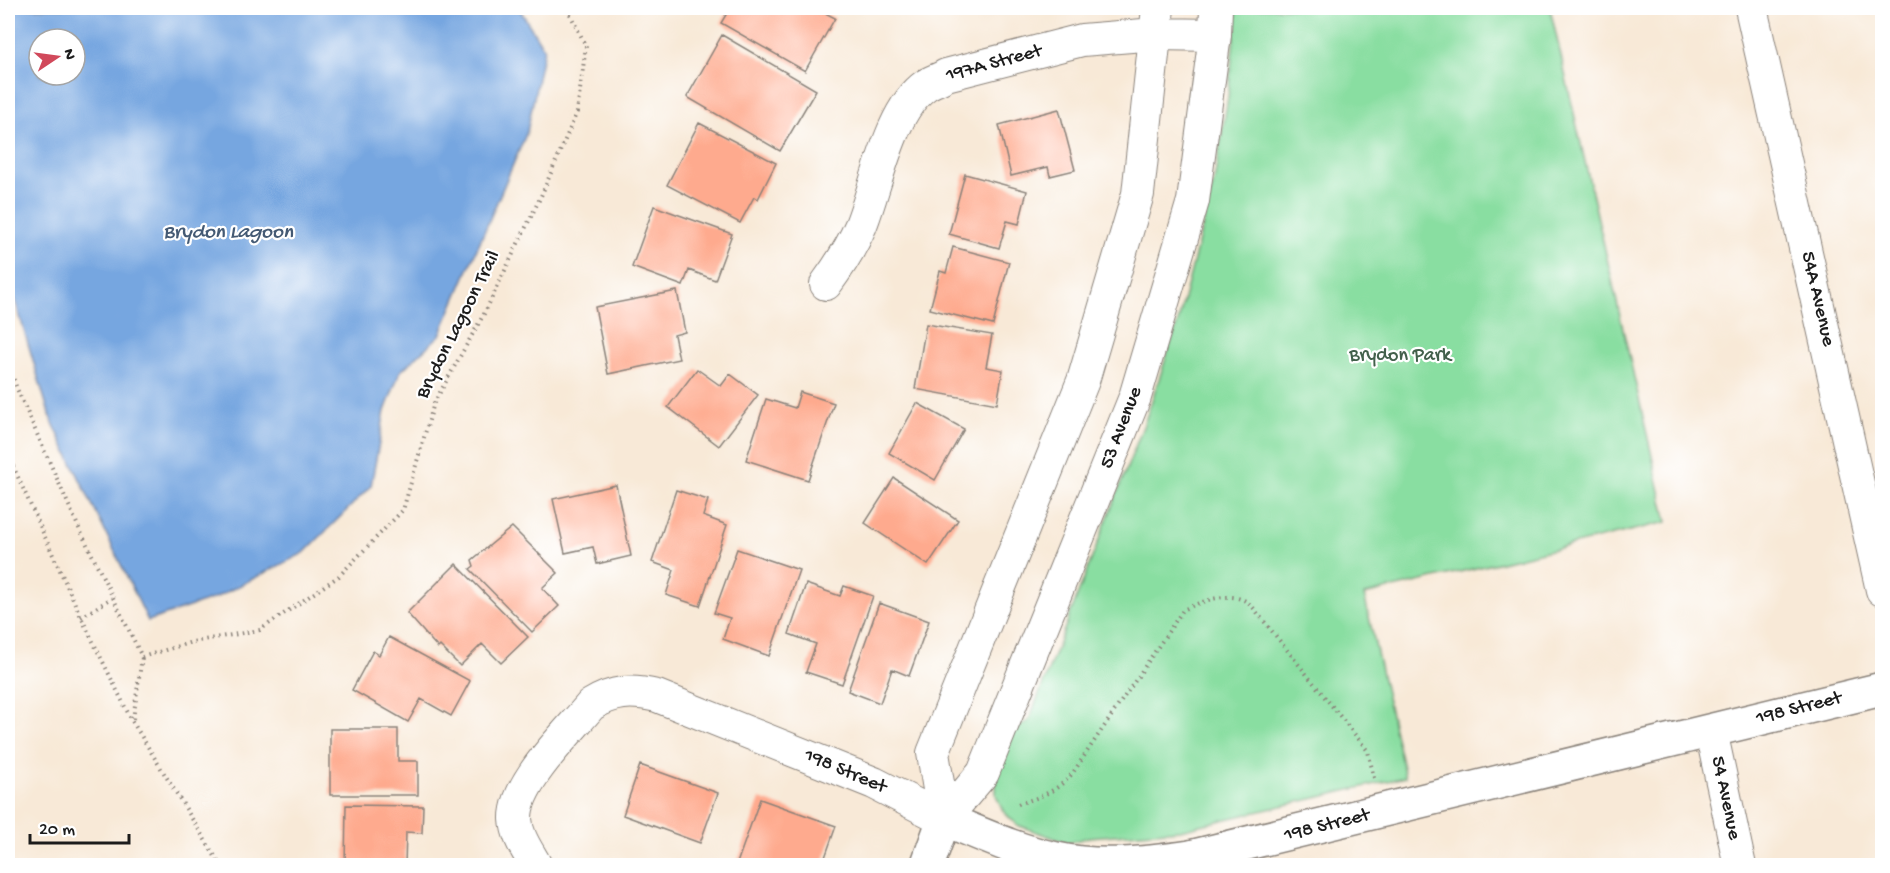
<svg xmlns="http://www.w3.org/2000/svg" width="1890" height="873" font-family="'Gochi Hand',sans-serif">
<rect width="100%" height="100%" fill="#fff"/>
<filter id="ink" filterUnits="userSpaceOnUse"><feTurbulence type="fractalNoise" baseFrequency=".0167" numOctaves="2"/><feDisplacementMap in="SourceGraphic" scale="12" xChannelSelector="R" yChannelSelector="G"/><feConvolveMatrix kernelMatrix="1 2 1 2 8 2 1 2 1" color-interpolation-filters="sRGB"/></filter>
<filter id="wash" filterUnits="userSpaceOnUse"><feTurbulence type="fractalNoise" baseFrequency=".008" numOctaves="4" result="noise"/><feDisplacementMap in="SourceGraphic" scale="24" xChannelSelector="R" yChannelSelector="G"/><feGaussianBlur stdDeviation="1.35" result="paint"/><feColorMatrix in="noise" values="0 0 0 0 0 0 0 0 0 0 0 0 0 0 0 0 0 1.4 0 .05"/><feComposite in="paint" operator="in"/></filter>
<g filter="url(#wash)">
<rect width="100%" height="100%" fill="#f8e9d7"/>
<path fill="#89dea1" stroke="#527d5e" stroke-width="1.5" d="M 1237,8 L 1550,8 L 1667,522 L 1364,595 L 1405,777 L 1180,830 L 1089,837 L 1068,843 L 1017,825 L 1003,811 L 996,795 L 996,777 L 1013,731 L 1029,720 L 1144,424 L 1178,322 L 1214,181 L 1228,97 Z"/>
<path fill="#76a6e0" stroke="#49617e" stroke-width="1.5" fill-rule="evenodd" d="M 8,8 L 519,8 L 544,49 L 527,132 L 440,335 L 400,372 L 385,411 L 371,486 L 304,553 L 215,598 L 148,621 L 50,417 L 8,277 ZM 39,39 L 75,39 L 75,75 L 39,75 Z"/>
<g id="blocks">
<path fill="#feaa8e" d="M 730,8 L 816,8 L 835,18 L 805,71 L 721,23 Z
M 722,35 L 816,90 L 780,151 L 687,97 Z
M 1059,109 L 1075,170 L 1050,176 L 1048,167 L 1011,176 L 999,125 Z
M 699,123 L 776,163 L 758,199 L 754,197 L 740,223 L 667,185 Z
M 965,174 L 1027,191 L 1019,224 L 1007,221 L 999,248 L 949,234 Z
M 654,206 L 732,234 L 715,280 L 689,270 L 683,286 L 632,267 Z
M 953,247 L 1009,262 L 993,325 L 930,309 L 940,271 L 946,273 Z
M 677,291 L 685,332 L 674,335 L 679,359 L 608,374 L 595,307 Z
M 926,324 L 992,335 L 986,367 L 1003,370 L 997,404 L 915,389 Z
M 697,369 L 721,386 L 730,374 L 758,395 L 719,446 L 668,407 Z
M 800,392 L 834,403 L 808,480 L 746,460 L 766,399 L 795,408 Z
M 917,403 L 964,429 L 935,480 L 889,453 Z
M 894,478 L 958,520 L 928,565 L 865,523 Z
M 616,485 L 631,556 L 597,564 L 593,547 L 565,553 L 553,499 Z
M 676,490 L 708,500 L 703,516 L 727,525 L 700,606 L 666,595 L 674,570 L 652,562 Z
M 512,527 L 558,573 L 542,588 L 559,606 L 532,632 L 470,569 L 474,566 L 472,560 Z
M 737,549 L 799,570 L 769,656 L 723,639 L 730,618 L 714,613 Z
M 456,564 L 528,637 L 501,663 L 482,644 L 460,666 L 440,646 L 438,648 L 407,613 Z
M 806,584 L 840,596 L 844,586 L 873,596 L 842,684 L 806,672 L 816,644 L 789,634 Z
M 879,603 L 929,621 L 909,676 L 892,669 L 880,703 L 848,691 Z
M 389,637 L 470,681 L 451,716 L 421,699 L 408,722 L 352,690 L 373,651 L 379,655 Z
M 330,729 L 398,729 L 398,761 L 418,761 L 418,795 L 330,795 Z
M 640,765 L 718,793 L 700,843 L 623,815 Z
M 760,799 L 836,826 L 822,866 L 736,866 Z
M 346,805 L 423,806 L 422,833 L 406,832 L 405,866 L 345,866 Z"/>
</g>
</g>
<g filter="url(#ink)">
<use href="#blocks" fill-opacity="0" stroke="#8a827a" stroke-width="1.5"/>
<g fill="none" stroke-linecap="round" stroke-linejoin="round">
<g stroke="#8a827a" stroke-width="34">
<path id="street" d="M 1751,8 L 1882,590
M 826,284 C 840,265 852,246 861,225 C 877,185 890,110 926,85 C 932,81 940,79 946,75 L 1082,40 L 1156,34 L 1215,35
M 1711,731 L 1740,866
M 944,819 L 983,773 L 1135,397 L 1193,201 L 1215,35 L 1216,8
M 944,819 L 933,753 L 1083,381 L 1138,194 L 1158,8
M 536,866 C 528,851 517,837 516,819 C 515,783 568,733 591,705 C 614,691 631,690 657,696 L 874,783 L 944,819"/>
</g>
<g stroke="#8a827a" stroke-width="36">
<path id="secondary" d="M 927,866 L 944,819 C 981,834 1017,851 1056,859 C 1100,869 1146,863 1190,857 L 1882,689"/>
</g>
<path stroke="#8a827a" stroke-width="4" stroke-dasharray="1.5 4.5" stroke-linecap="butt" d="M 8,362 L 17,389 L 78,526 L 142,657 L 192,642 L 260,630 L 339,576 L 403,510 L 434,403 L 485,312 L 541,196 L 577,112 L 586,46 L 567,8
M 8,455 L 81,617 L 132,721 L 221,866
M 81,617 L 112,598
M 133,719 L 142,657
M 1018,804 C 1040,797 1056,792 1072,774 L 1183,610 C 1200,602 1229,590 1247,602 C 1253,606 1258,614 1263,620 L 1368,751 L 1374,778"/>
<use href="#street" stroke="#fff" stroke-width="32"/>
<use href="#secondary" stroke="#fff" stroke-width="33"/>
</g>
</g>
<g text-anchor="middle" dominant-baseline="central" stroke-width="4.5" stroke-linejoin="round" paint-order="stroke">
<g font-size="20" fill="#1c1c1c" stroke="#fff">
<text transform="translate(994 64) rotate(-15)">197A Street</text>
<text transform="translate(1817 299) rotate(77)">54A Avenue</text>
<text transform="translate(459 325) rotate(-63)">Brydon Lagoon Trail</text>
<text transform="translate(1122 428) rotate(-69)">53 Avenue</text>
<text transform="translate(1799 709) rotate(-14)">198 Street</text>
<text transform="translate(845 772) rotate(23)">198 Street</text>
<text transform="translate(1725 798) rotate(78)">54 Avenue</text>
<text transform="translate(1327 826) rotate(-14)">198 Street</text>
</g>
<g font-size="20" fill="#42604b" stroke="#fff">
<text x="1400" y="356">Brydon Park</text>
</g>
<g font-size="21" font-style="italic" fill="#445a74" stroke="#fff">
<text x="228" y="233">Brydon Lagoon</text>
</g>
</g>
<rect width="1890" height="873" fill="none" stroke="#fff" stroke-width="30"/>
<g transform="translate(57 57) rotate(77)"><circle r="28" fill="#ffffff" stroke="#a4a4a4" stroke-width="1.5"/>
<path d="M0-4.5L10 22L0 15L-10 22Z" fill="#d1495b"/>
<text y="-9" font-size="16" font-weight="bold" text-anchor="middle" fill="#1c1c1c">N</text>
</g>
<path d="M30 834v9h99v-9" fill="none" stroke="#1c1c1c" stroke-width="3"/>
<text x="39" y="834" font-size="18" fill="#1c1c1c" stroke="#ffffff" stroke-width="4.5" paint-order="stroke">20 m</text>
</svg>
